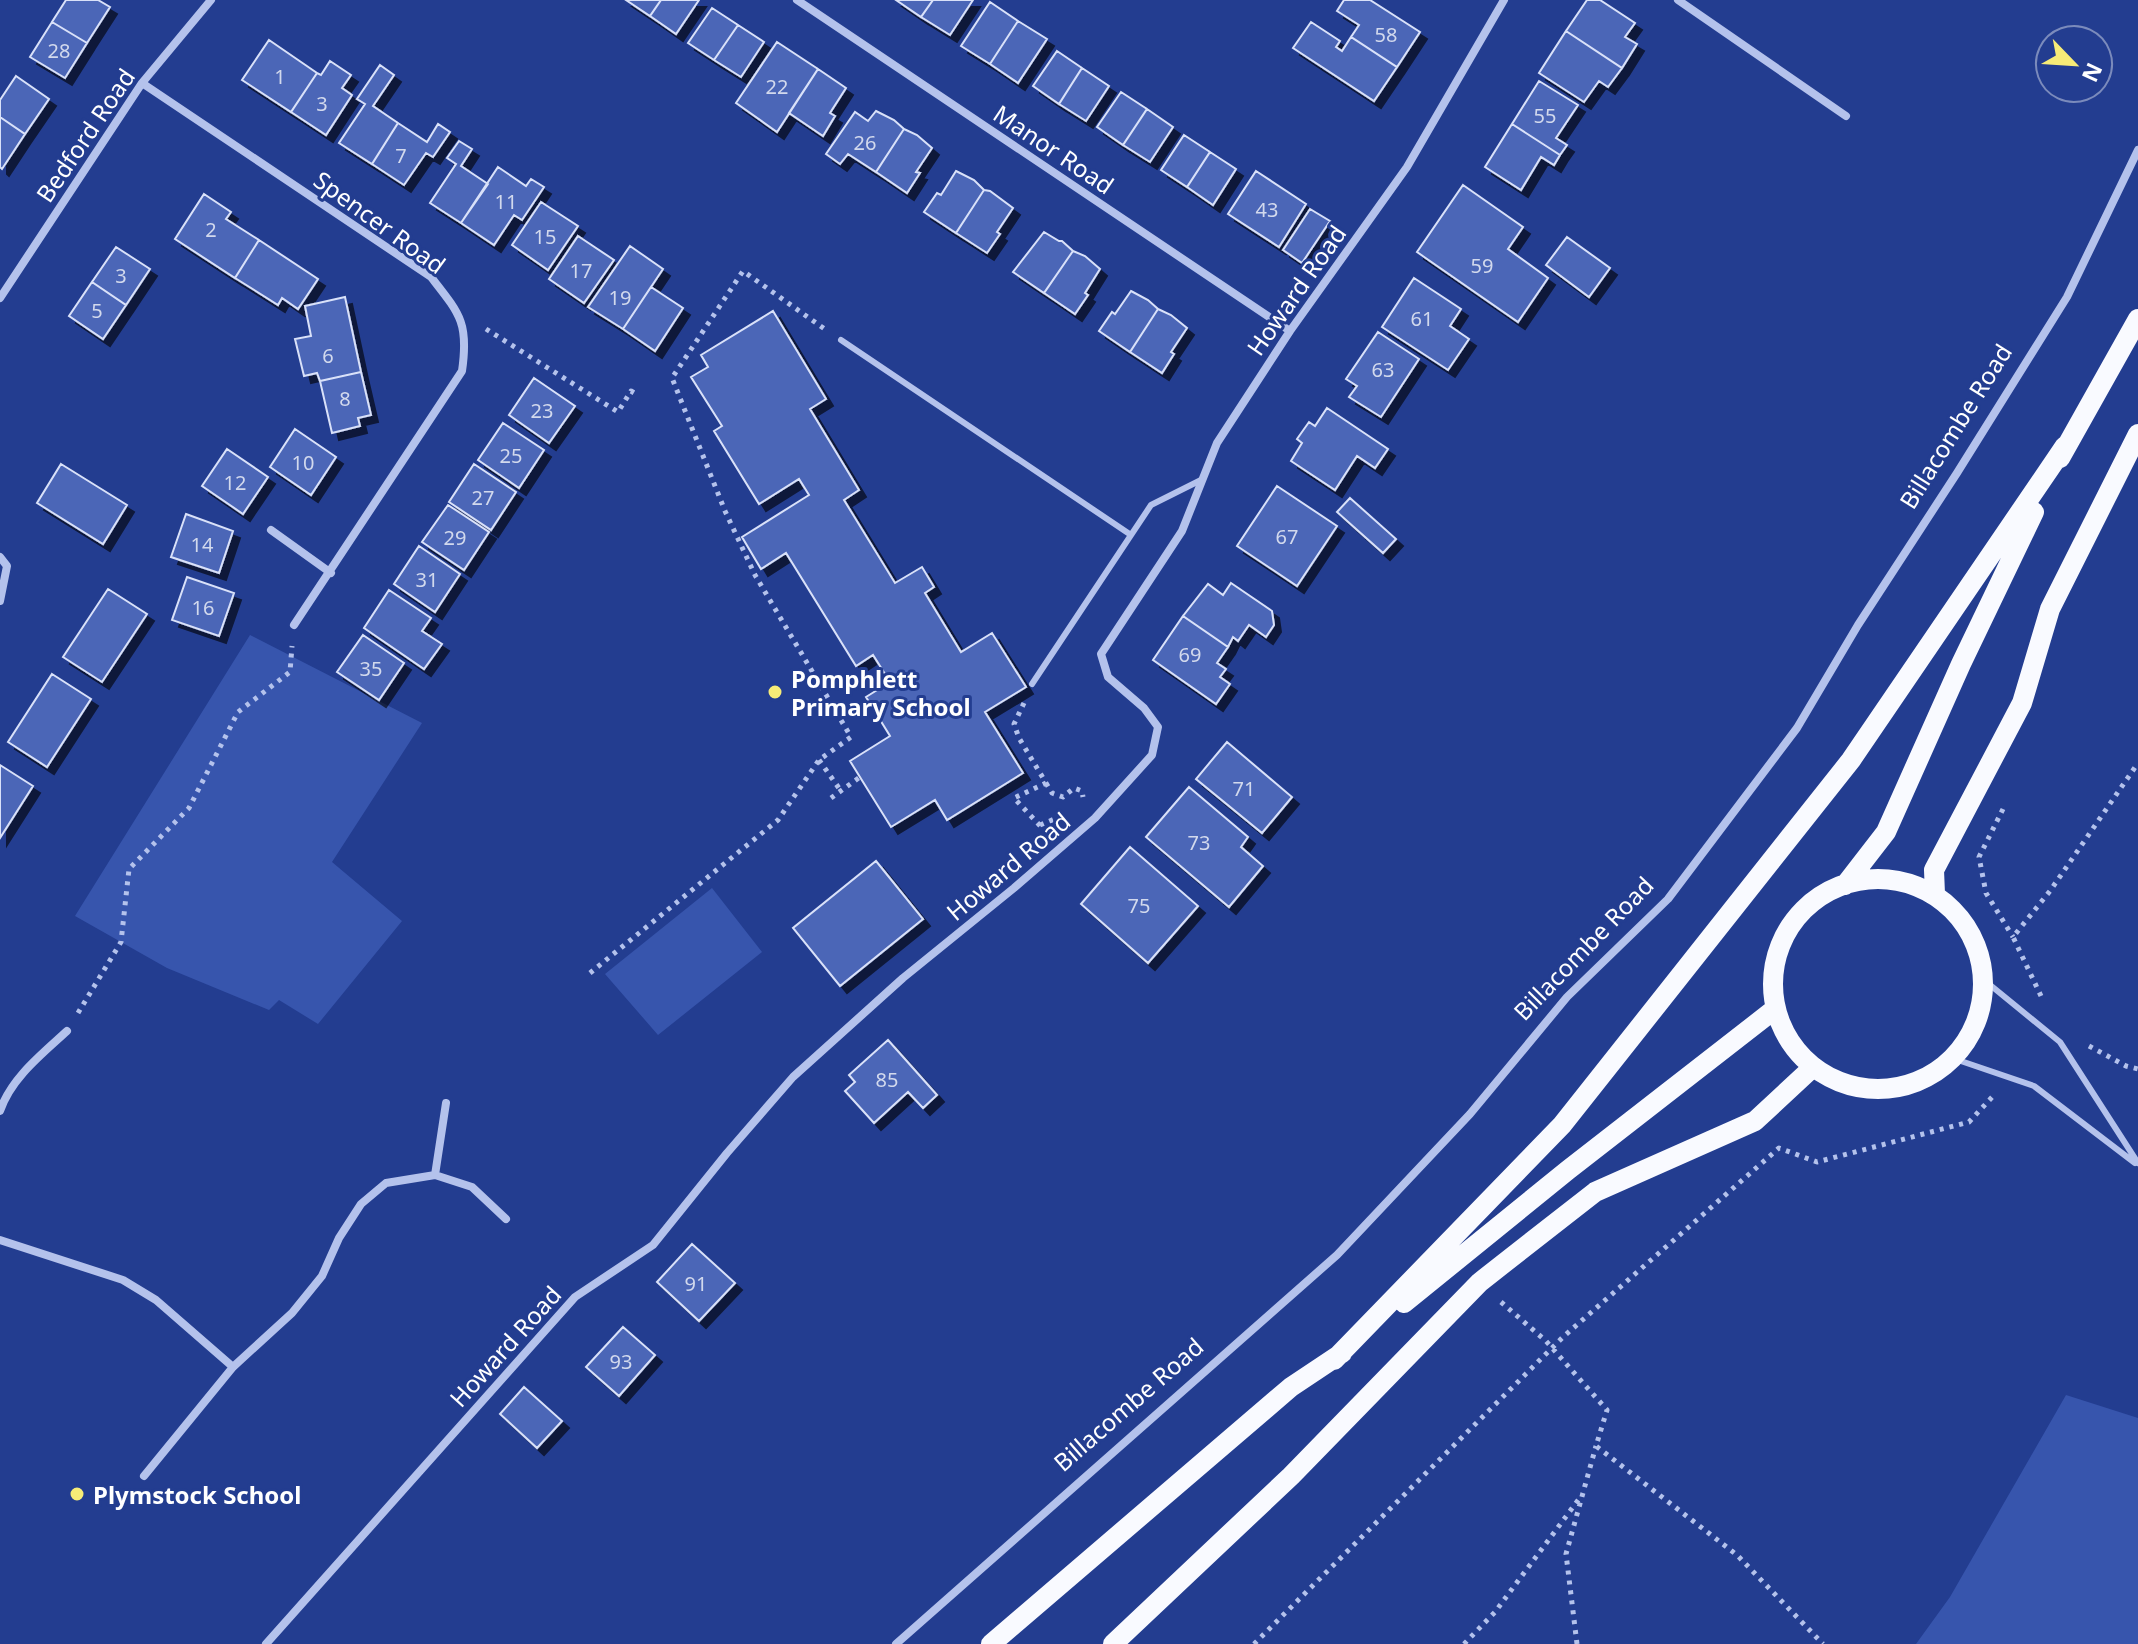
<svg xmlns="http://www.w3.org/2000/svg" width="2138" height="1644" font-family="'Noto Sans',sans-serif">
<defs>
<filter id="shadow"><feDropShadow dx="7" dy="7" stdDeviation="0" flood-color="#0009"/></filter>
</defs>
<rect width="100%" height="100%" fill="#233d90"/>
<path fill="#3755ad" d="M 250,635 L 422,723 L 332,862 L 402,921 L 318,1024 L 279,1000 L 269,1010 L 167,968 L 75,916 Z
M 712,888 L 762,952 L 658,1035 L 605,974 Z
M 2066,1395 L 2138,1418 L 2138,1644 L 1916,1644 L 1950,1597 Z"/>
<path fill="#4b66b7" stroke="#d9e1f9" stroke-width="2" filter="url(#shadow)" d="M 66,0 L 98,0 L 110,7 L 87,43 L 52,22 Z
M 626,0 L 661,0 L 650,16 Z
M 661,0 L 699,0 L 676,34 L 650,16 Z
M 896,0 L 933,0 L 921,17 Z
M 933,0 L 973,0 L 950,35 L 921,17 Z
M 1344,0 L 1370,0 L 1420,32 L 1397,67 L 1351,37 L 1359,25 L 1337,11 Z
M 1587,0 L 1600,0 L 1635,23 L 1625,37 L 1637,44 L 1622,68 L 1566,31 Z
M 990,2 L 1018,21 L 990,64 L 961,46 Z
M 712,8 L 738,25 L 714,60 L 688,43 Z
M 1018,21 L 1047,39 L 1018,83 L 990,64 Z
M 52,22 L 87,43 L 65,78 L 30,57 Z
M 1311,22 L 1340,41 L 1336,47 L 1342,51 L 1351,37 L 1397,67 L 1374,101 L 1293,48 Z
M 738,25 L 764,42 L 741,77 L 714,60 Z
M 1566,31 L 1622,68 L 1608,87 L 1599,81 L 1584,102 L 1539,73 Z
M 269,40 L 317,73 L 291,112 L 242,80 Z
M 777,42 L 818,69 L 777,132 L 736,103 Z
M 1057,51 L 1082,68 L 1059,104 L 1033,86 Z
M 330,61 L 351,75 L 342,88 L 352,95 L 326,135 L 291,112 L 317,73 L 321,75 Z
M 380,65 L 394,75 L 373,106 L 398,123 L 372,164 L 339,143 L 365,104 L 357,99 Z
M 1082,68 L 1109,86 L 1086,121 L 1059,104 Z
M 818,69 L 846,88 L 830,113 L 835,116 L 823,136 L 789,113 Z
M 16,76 L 49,99 L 25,134 L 0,117 L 0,100 Z
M 1539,81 L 1578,105 L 1556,138 L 1567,145 L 1560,155 L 1512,124 Z
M 1121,92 L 1147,109 L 1123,145 L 1097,127 Z
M 1147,109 L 1173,127 L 1150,162 L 1123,145 Z
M 876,111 L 894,120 L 904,129 L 876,172 L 848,154 L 840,164 L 826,154 L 855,112 L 868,121 Z
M 0,117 L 25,134 L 2,169 L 0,167 Z
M 398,123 L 427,142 L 438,124 L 450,132 L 433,157 L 426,153 L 404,185 L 372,164 Z
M 1512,124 L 1560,155 L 1554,165 L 1541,157 L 1521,190 L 1485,167 Z
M 904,129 L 917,135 L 932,148 L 916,172 L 920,173 L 907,193 L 876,172 Z
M 1184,135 L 1210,152 L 1187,187 L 1161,170 Z
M 459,141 L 472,149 L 461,166 L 488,184 L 461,223 L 430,203 L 456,164 L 447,158 Z
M 1210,152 L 1236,169 L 1213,205 L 1187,187 Z
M 498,167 L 526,186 L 531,179 L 544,187 L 522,220 L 514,215 L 494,245 L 461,223 Z
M 956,171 L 974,180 L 984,190 L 956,233 L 924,212 L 937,193 L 941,195 Z
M 1256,171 L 1306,204 L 1279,247 L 1228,214 Z
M 1463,185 L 1523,227 L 1508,249 L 1548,278 L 1518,322 L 1417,252 Z
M 984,190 L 990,191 L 1013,208 L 997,232 L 1000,234 L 987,253 L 956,233 Z
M 204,194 L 231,212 L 226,219 L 259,240 L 235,278 L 175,239 Z
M 541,202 L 578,226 L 548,270 L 512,245 Z
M 1310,209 L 1330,221 L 1302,263 L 1283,250 Z
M 1044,232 L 1059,241 L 1062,241 L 1073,251 L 1044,293 L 1013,272 Z
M 578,236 L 614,260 L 584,303 L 549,279 Z
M 1567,237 L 1610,268 L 1589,297 L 1546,265 Z
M 259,240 L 318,279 L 298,309 L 282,298 L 278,305 L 235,278 Z
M 630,246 L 663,269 L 623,329 L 588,307 Z
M 116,247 L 150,269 L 126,305 L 92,282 Z
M 1073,251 L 1085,256 L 1100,269 L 1085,293 L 1088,295 L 1075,314 L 1044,293 Z
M 1414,278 L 1461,309 L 1450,326 L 1469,339 L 1448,370 L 1382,327 Z
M 92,282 L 126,305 L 103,339 L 69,316 Z
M 651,287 L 683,308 L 655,351 L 623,329 Z
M 1131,291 L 1148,300 L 1158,309 L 1130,352 L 1099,331 L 1112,312 L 1115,314 Z
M 345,297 L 361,372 L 320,381 L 317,373 L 304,376 L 295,339 L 311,336 L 305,306 Z
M 1158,309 L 1171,315 L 1187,328 L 1171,352 L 1174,354 L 1162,373 L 1130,352 Z
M 773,311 L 826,399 L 810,409 L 859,490 L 844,500 L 895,583 L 922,567 L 934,587 L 925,593 L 961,652 L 992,633 L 1026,687 L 985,712 L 1023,773 L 947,820 L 935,800 L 891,827 L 850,761 L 890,736 L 866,697 L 890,682 L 873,655 L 856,666 L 786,553 L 761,569 L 742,537 L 809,495 L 799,479 L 759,504 L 714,431 L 722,426 L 691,377 L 708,367 L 701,355 Z
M 1378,332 L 1419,359 L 1381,417 L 1349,397 L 1357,386 L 1346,379 Z
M 361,372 L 371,415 L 358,418 L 360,426 L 332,433 L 320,381 Z
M 534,378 L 575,406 L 549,443 L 509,415 Z
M 1327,408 L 1388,449 L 1375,468 L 1357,456 L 1335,490 L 1291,461 L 1302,443 L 1297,439 L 1309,422 L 1315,426 Z
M 503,423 L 544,450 L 519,488 L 478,460 Z
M 295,429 L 336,457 L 311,495 L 270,467 Z
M 227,449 L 268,477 L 243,514 L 202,486 Z
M 61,464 L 127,505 L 103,544 L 37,503 Z
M 474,464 L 516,492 L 491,530 L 449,502 Z
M 1277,486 L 1337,526 L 1297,586 L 1237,546 Z
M 1350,498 L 1396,539 L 1383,553 L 1337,512 Z
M 448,505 L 489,532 L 464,570 L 422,542 Z
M 186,514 L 233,531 L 219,573 L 171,557 Z
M 419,546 L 460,574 L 435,612 L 394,584 Z
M 187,577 L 234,593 L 219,636 L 172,620 Z
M 1231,583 L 1272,611 L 1274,625 L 1266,637 L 1249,625 L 1238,641 L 1233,637 L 1228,647 L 1183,616 L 1208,584 L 1223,595 Z
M 108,589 L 147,614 L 102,682 L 63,657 Z
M 389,590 L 431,618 L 422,631 L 442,644 L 424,669 L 364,628 Z
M 1183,616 L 1228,647 L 1217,663 L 1226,669 L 1220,677 L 1230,684 L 1216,704 L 1153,660 Z
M 363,635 L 404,663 L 379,700 L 337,672 Z
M 52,674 L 91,699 L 47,767 L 8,742 Z
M 1227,742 L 1292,797 L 1262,833 L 1196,779 Z
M 0,765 L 33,786 L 0,838 Z
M 1189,787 L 1248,837 L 1241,847 L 1263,866 L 1229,907 L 1146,837 Z
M 1130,847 L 1198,906 L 1148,963 L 1081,904 Z
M 876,861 L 923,919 L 840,986 L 793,928 Z
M 888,1040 L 937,1095 L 923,1108 L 908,1092 L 874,1123 L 845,1091 L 855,1082 L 849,1075 Z
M 692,1244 L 735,1283 L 699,1321 L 657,1282 Z
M 623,1327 L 655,1355 L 619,1396 L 586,1367 Z
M 524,1387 L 562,1421 L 537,1448 L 500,1414 Z"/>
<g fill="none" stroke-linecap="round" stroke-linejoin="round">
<path stroke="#b4c2ec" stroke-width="5" stroke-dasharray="4 6" stroke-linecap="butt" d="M 486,329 L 618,412 L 631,391 L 636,394
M 1024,703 L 1014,724 L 1019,738 L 1046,783 L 1014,798 L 1047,833
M 819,760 L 841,791
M 1046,783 L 1052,793 L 1063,797 L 1074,788 L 1082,791 L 1083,797
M 831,798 L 860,777
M 2003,809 L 1979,857 L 1986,893 L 2013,937
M 1040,825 L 1057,818
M 590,973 L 778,820 L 819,760 L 851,737 L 755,575 L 725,511 L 672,378 L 743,271 L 826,330
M 2041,996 L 2013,937 L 2050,891 L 2138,763
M 78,1013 L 121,942 L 129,869 L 189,808 L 238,712 L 290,672 L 292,646
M 2089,1046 L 2126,1066 L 2138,1069
M 1501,1302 L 1546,1341 L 1607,1410 L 1596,1446 L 1737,1555 L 1823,1644
M 1254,1644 L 1563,1337 L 1779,1148 L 1817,1162 L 1969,1122 L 1994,1095
M 1464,1644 L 1495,1612 L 1579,1499
M 1577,1644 L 1566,1554 L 1596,1446"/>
<path stroke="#b4c2ec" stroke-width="6" d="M 841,340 L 1131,535
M 1032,684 L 1151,505 L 1203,479
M 1984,980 L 2060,1042 L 2138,1163
M 1952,1058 L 2034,1086 L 2135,1163"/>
<path stroke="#b4c2ec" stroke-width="8" d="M 797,0 L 1290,331
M 1678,0 L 1846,116
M 142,83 L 431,277 C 460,314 469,323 462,371 L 294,625
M 0,298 L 142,83 L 211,0
M 271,530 L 331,573
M 0,557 L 7,566 L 0,601
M 0,1111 C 11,1078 42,1054 67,1031
M 435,1175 L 446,1103
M 0,1240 L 123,1280 L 156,1300 L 233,1367
M 144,1476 L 233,1367 L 292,1313 L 322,1276 L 339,1238 L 361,1204 L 386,1183 L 435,1175 L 472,1187 L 506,1219
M 266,1644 L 575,1297 L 653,1245 L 727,1153 L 793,1077 L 903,978 L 1014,888 L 1095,818 L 1152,755 L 1158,727 L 1144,708 L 1108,677 L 1101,654 L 1182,531 L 1217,443 L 1290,331 L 1407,167 L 1504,0
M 896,1644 L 1337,1255 L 1470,1114 L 1567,997 L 1668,899 L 1797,728 L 1858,625 L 1957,473 L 2067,297 L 2138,150"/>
<path stroke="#f9faff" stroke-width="20" d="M 2060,458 L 2138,319
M1773 984a105 105 0 1 1 210 0a105 105 0 1 1-210 0Z
M 1845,885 L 1886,832 L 1961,664 L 2034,512
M 1935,894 L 1934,870 L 2022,703 L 2050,609 L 2138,434
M 1404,1303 L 1568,1170 L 1775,1009
M 1334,1360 L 1562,1125 L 1851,760 L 2065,446
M 991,1644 L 1291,1387 L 1342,1353
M 1113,1644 L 1291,1476 L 1480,1282 L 1595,1192 L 1755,1121 L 1811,1069"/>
</g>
<g fill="#f7ec77" stroke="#233d90" stroke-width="3">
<circle cx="775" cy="692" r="8"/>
<circle cx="77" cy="1494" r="8"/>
</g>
<g text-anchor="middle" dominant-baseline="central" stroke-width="6" stroke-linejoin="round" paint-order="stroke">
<g font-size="20" fill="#d2d9ed">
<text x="1386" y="34">58</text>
<text x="59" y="50">28</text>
<text x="280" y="76">1</text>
<text x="777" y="86">22</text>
<text x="322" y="103">3</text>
<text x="1545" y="115">55</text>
<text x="865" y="142">26</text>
<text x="401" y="155">7</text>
<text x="506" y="201">11</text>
<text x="1267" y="209">43</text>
<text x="211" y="229">2</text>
<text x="545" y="236">15</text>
<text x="1482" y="265">59</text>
<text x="581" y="270">17</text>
<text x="121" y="275">3</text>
<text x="620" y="297">19</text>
<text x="97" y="310">5</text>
<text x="1422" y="318">61</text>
<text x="328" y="355">6</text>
<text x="1383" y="369">63</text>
<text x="345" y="398">8</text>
<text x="542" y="410">23</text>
<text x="511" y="455">25</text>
<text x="303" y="462">10</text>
<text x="235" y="482">12</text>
<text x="483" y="497">27</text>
<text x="1287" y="536">67</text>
<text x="455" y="537">29</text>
<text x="202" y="544">14</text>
<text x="427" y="579">31</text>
<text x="203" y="607">16</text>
<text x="1190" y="654">69</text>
<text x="371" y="668">35</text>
<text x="1244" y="788">71</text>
<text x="1199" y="842">73</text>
<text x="1139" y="905">75</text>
<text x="887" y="1079">85</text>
<text x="696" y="1283">91</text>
<text x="621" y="1361">93</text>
</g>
<g font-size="24" fill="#fff" stroke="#233d90">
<text transform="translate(85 135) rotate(-56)">Bedford Road</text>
<text transform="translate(1054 149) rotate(34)">Manor Road</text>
<text transform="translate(380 222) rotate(36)">Spencer Road</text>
<text transform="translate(1296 290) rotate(-55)">Howard Road</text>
<text transform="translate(1955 426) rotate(-58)">Billacombe Road</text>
<text transform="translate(1008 866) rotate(-40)">Howard Road</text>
<text transform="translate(1583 948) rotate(-46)">Billacombe Road</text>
<text transform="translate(505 1346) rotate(-48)">Howard Road</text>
<text transform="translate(1128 1404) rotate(-41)">Billacombe Road</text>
</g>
<g font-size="24" font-weight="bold" fill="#fff" stroke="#233d90" text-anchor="start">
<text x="791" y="678">Pomphlett<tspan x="791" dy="28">Primary School</tspan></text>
<text x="93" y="1494">Plymstock School</text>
</g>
</g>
<g transform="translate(2074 64) rotate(115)"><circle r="38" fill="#233d90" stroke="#7b8bbc" stroke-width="2"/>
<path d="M0-6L14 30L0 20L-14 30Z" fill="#f7ec77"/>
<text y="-12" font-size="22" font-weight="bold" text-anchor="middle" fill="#ffffff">N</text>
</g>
</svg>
